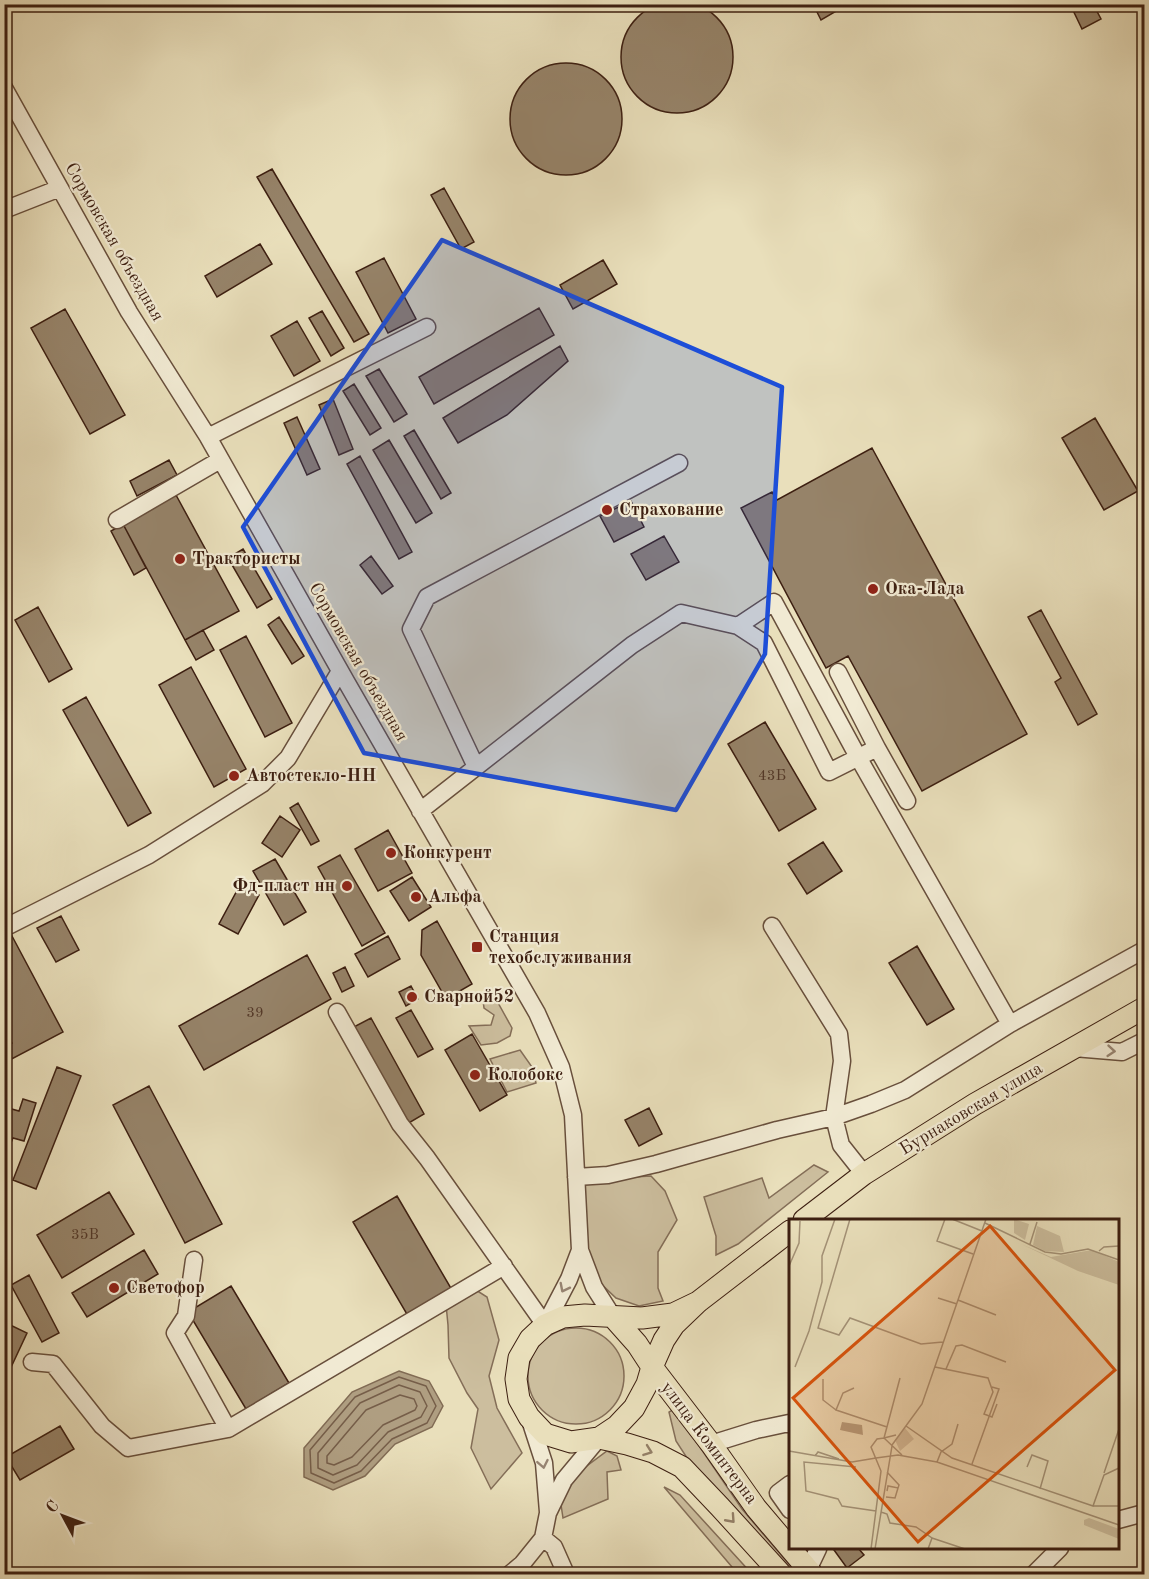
<svg xmlns="http://www.w3.org/2000/svg" width="1149" height="1579" font-family="'Old Standard TT',serif">
<rect width="100%" height="100%" fill="#e9dfbb"/>
<filter id="stains"><feTurbulence type="fractalNoise" baseFrequency=".00333" numOctaves="4"/><feColorMatrix values="0 0 0 0 .2 0 0 0 0 .09 0 0 0 0 .02 0 0 0 .5 -.17"/></filter>
<radialGradient id="worn" r=".72"><stop offset=".6" stop-color="#630" stop-opacity="0"/><stop offset="1" stop-color="#630" stop-opacity=".3"/></radialGradient>
<path fill="#ccbe9e" stroke="#846e58" stroke-width="1.5" d="M 483,1000 L 497,1001 L 512,1028 L 510,1036 L 497,1043 L 481,1045 L 469,1026 L 491,1025 L 494,1015 L 484,1008 Z
M 520,1050 L 532,1067 L 536,1083 L 507,1092 L 490,1059 Z
M 814,1165 L 828,1172 L 738,1244 L 716,1255 L 716,1236 L 704,1197 L 762,1178 L 769,1198 Z
M 651,1176 L 665,1191 L 677,1220 L 658,1252 L 658,1288 L 663,1301 L 639,1306 L 616,1298 L 596,1279 L 585,1249 L 580,1187 L 598,1179 Z
M 468,1285 L 487,1297 L 499,1340 L 489,1376 L 497,1408 L 522,1453 L 491,1489 L 471,1448 L 478,1409 L 467,1393 L 449,1358 L 448,1325 L 445,1294 Z
M528 1376a48 48 0 1 1 96 0a48 48 0 1 1-96 0Z
M 674,1409 L 742,1509 L 797,1574 L 789,1574 L 689,1461 L 676,1441 L 669,1412 Z
M 607,1451 L 617,1456 L 621,1470 L 607,1472 L 608,1499 L 563,1518 L 560,1498 L 572,1477 Z
M 664,1487 L 680,1495 L 752,1574 L 738,1574 Z"/>
<path fill="#af9e81" stroke="#816b54" stroke-width="1.5" d="M 399,1371 L 429,1381 L 443,1406 L 432,1427 L 395,1444 L 365,1476 L 333,1490 L 304,1477 L 304,1448 L 352,1392 Z"/>
<g fill="none" stroke-linecap="round" stroke-linejoin="round">
<path stroke="#765e49" stroke-width="1.5" d="M 399,1377 L 426,1386 L 436,1406 L 427,1423 L 392,1439 L 361,1471 L 334,1483 L 311,1473 L 310,1450 L 355,1397 Z
M 399,1385 L 420,1392 L 427,1406 L 421,1417 L 388,1432 L 357,1465 L 333,1475 L 318,1468 L 318,1453 L 360,1403 Z
M 400,1395 L 414,1399 L 417,1406 L 415,1410 L 383,1425 L 352,1457 L 334,1465 L 327,1463 L 327,1456 L 366,1410 Z"/>
</g>
<path fill="#968369" stroke="#3d1f11" stroke-width="1.5" d="M621 57a56 56 0 1 1 112 0a56 56 0 1 1-112 0Z
M 813,4 L 844,4 L 845,6 L 821,20 Z
M 1070,4 L 1093,4 L 1101,19 L 1082,29 Z
M510 119a56 56 0 1 1 112 0a56 56 0 1 1-112 0Z
M 272,169 L 369,334 L 354,342 L 257,177 Z
M 444,188 L 474,242 L 461,249 L 431,195 Z
M 260,244 L 272,264 L 217,297 L 205,276 Z
M 384,258 L 416,319 L 388,333 L 356,272 Z
M 603,260 L 617,284 L 573,309 L 560,285 Z
M 539,308 L 554,335 L 434,404 L 419,377 Z
M 65,309 L 125,415 L 90,434 L 31,328 Z
M 322,311 L 344,348 L 331,356 L 309,318 Z
M 297,321 L 320,361 L 294,376 L 271,336 Z
M 560,346 L 568,361 L 507,415 L 458,443 L 443,418 Z
M 379,369 L 407,414 L 394,422 L 366,376 Z
M 354,384 L 381,428 L 370,435 L 343,391 Z
M 333,399 L 353,449 L 339,455 L 319,405 Z
M 297,417 L 320,469 L 307,475 L 284,423 Z
M 1095,418 L 1138,491 L 1104,510 L 1062,438 Z
M 414,430 L 451,493 L 441,499 L 404,436 Z
M 389,440 L 432,513 L 416,523 L 373,450 Z
M 872,448 L 1027,734 L 922,791 L 848,656 L 826,668 L 741,508 L 772,492 L 777,500 Z
M 360,456 L 412,552 L 399,559 L 347,464 Z
M 169,460 L 177,475 L 137,496 L 130,481 Z
M 176,495 L 239,611 L 185,640 L 123,524 Z
M 631,501 L 644,527 L 614,542 L 600,516 Z
M 123,524 L 146,568 L 134,575 L 111,531 Z
M 664,536 L 679,562 L 646,580 L 631,554 Z
M 243,549 L 272,599 L 257,608 L 228,558 Z
M 371,556 L 393,586 L 382,594 L 360,565 Z
M 38,607 L 72,669 L 49,682 L 15,620 Z
M 1041,610 L 1097,714 L 1078,725 L 1055,682 L 1061,678 L 1028,617 Z
M 279,617 L 304,656 L 292,664 L 268,625 Z
M 203,630 L 214,650 L 196,660 L 185,640 Z
M 246,636 L 292,723 L 265,737 L 220,650 Z
M 191,667 L 246,769 L 214,787 L 159,685 Z
M 86,697 L 151,813 L 128,826 L 63,710 Z
M 765,722 L 816,809 L 779,831 L 728,744 Z
M 298,803 L 319,841 L 311,845 L 290,808 Z
M 280,816 L 300,830 L 282,857 L 262,843 Z
M 388,830 L 412,873 L 378,891 L 355,849 Z
M 823,842 L 842,871 L 807,894 L 788,864 Z
M 340,855 L 385,933 L 362,946 L 318,867 Z
M 275,859 L 306,912 L 284,925 L 253,871 Z
M 412,877 L 431,907 L 409,921 L 390,891 Z
M 240,885 L 259,895 L 238,934 L 219,924 Z
M 61,916 L 79,950 L 56,962 L 37,928 Z
M 437,921 L 472,984 L 446,999 L 421,955 L 422,930 Z
M 12,936 L 63,1032 L 4,1063 L 4,1046 L 12,1043 L 4,1029 L 4,940 Z
M 388,936 L 400,959 L 368,977 L 355,954 Z
M 917,946 L 954,1009 L 927,1025 L 889,963 Z
M 307,955 L 331,999 L 204,1070 L 179,1026 Z
M 345,967 L 354,986 L 342,992 L 333,973 Z
M 411,986 L 418,999 L 406,1006 L 399,992 Z
M 411,1010 L 433,1049 L 418,1057 L 396,1018 Z
M 371,1018 L 424,1114 L 402,1127 L 348,1030 Z
M 472,1034 L 507,1095 L 480,1111 L 445,1050 Z
M 57,1067 L 81,1076 L 36,1189 L 13,1180 Z
M 149,1086 L 222,1224 L 185,1243 L 113,1105 Z
M 23,1099 L 36,1103 L 24,1141 L 13,1138 L 10,1145 L 4,1143 L 4,1120 L 8,1108 L 19,1111 Z
M 649,1108 L 662,1134 L 639,1146 L 625,1120 Z
M 109,1192 L 134,1234 L 62,1278 L 37,1235 Z
M 397,1196 L 452,1290 L 408,1316 L 353,1222 Z
M 144,1250 L 158,1274 L 87,1317 L 72,1293 Z
M 29,1275 L 59,1333 L 42,1342 L 11,1285 Z
M 231,1286 L 289,1383 L 246,1409 L 188,1312 Z
M 4,1322 L 27,1333 L 6,1378 L 4,1377 Z
M 60,1426 L 74,1449 L 20,1480 L 6,1457 Z
M 838,1548 L 858,1548 L 864,1555 L 847,1568 L 834,1550 Z"/>
<g fill="none" stroke-linecap="round" stroke-linejoin="round">
<g stroke="#684f3c" stroke-width="19">
<path id="minor" d="M 4,88 L 129,312 L 208,437 L 347,683 L 537,1013 L 561,1067 L 573,1115 L 580,1250 L 594,1287 L 613,1317
M 4,210 L 60,188
M 208,437 L 427,327
M 117,520 L 220,460
M 738,626 L 774,602 L 858,757 L 1010,1024
M 877,748 L 907,801
M 476,767 L 411,629 L 427,597 L 679,463
M 420,811 L 632,645 L 681,613 L 738,626 L 764,643 L 829,772 L 877,748 L 838,672
M 772,926 L 839,1034 L 842,1061 L 834,1117 L 841,1145 L 864,1174
M 4,928 L 149,855 L 262,784 L 288,758 L 340,671
M 337,1012 L 400,1124 L 427,1158 L 545,1325 L 569,1279 L 580,1250
M 1074,1048 L 1122,1052 L 1144,1041
M 576,1177 L 608,1175 L 656,1164 L 777,1130 L 834,1117 L 871,1104 L 905,1090 L 1010,1024 L 1144,950
M 194,1260 L 186,1316 L 175,1333 L 228,1429 L 504,1266
M 32,1362 L 53,1364 L 102,1426 L 128,1448 L 228,1429
M 530,1420 L 544,1463 L 548,1512
M 711,1444 L 756,1430 L 789,1423 L 790,1424
M 790,1484 L 778,1493 L 790,1510
M 1118,1520 L 1144,1513
M 543,1538 L 554,1547 L 566,1574
M 808,1570 L 818,1549 L 817,1548
M 510,1574 L 522,1564 L 543,1538 L 548,1513 L 564,1480 L 599,1438
M 1034,1574 L 1060,1548"/>
</g>
<g stroke="#3d1f11" stroke-width="23">
<path id="major" d="M 804,1220 L 864,1174 L 975,1104 L 1144,1008
M 698,1302 L 673,1314 L 642,1318 L 585,1315 L 563,1317 L 545,1325 L 530,1339 L 519,1358 L 516,1379 L 519,1399 L 529,1417 L 545,1434 L 571,1442 L 599,1438 L 617,1426 L 634,1408 L 647,1384 L 652,1367 L 664,1340 L 674,1325 L 698,1302 L 790,1231
M 613,1317 L 637,1344 L 652,1367 L 711,1444 L 756,1508 L 812,1574
M 599,1438 L 627,1444 L 653,1452 L 682,1467 L 720,1507 L 781,1574"/>
</g>
<use href="#minor" stroke="#f1ead3" stroke-width="16"/>
<use href="#major" stroke="#e9dfbb" stroke-width="21"/>
</g>
<defs><path id="oneway-chevron" d="M-2-3.5L2.5 0L-2 3.5" fill="none" stroke-width="1.6" stroke-linecap="round" stroke-linejoin="round" transform="scale(1.5)"/></defs>
<g stroke="#978472">
<use href="#oneway-chevron" transform="translate(1111 1051) rotate(5)"/>
<use href="#oneway-chevron" transform="translate(564 1288) rotate(117)"/>
<use href="#oneway-chevron" transform="translate(543 1464) rotate(79)"/>
</g>
<g stroke="#937f66">
<use href="#oneway-chevron" transform="translate(648 1451) rotate(20)"/>
<use href="#oneway-chevron" transform="translate(731 1519) rotate(48)"/>
</g>
<path fill="#1d4ed8" fill-opacity="0.2" stroke="#1d4ed8" stroke-width="4.5" stroke-linejoin="round" d="M 442,240 L 782,387 L 765,654 L 676,810 L 364,753 L 243,527 Z"/>
<g fill="#8f2418" stroke="#f1ead3" stroke-width="2">
<circle cx="607" cy="510" r="6"/>
<circle cx="180" cy="559" r="6"/>
<circle cx="873" cy="589" r="6"/>
<circle cx="234" cy="776" r="6"/>
<circle cx="391" cy="853" r="6"/>
<circle cx="347" cy="886" r="6"/>
<circle cx="416" cy="897" r="6"/>
<rect x="471" y="941" width="12" height="12" rx="3"/>
<circle cx="412" cy="997" r="6"/>
<circle cx="475" cy="1075" r="6"/>
<circle cx="114" cy="1288" r="6"/>
</g>
<g text-anchor="middle" dominant-baseline="central" stroke-width="4.5" stroke-linejoin="round" paint-order="stroke">
<g font-size="15" fill="#533827">
<text x="772" y="776">43Б</text>
<text x="255" y="1013">39</text>
<text x="85" y="1235">35В</text>
</g>
<g font-size="18" fill="#3d1f11" stroke="#f1ead3">
<text transform="translate(114 242) rotate(60)">Сормовская объездная</text>
<text transform="translate(358 662) rotate(60)">Сормовская объездная</text>
<text transform="translate(971 1109) rotate(-31)">Бурнаковская улица</text>
<text transform="translate(709 1443) rotate(53)">улица Коминтерна</text>
</g>
<g font-size="18" font-weight="bold" fill="#3d1f11" stroke="#f1ead3" text-anchor="start">
<text x="619" y="510">Страхование</text>
<text x="192" y="559">Трактористы</text>
<text x="885" y="589">Ока-Лада</text>
<text x="246" y="776">Автостекло-НН</text>
<text x="403" y="853">Конкурент</text>
<text x="335" y="886" text-anchor="end">Фд-пласт нн</text>
<text x="428" y="897">Альфа</text>
<text x="489" y="937">Станция<tspan x="489" dy="21">техобслуживания</tspan></text>
<text x="424" y="997">Сварной52</text>
<text x="487" y="1075">Колобокс</text>
<text x="126" y="1288">Светофор</text>
</g>
</g>
<g transform="translate(789 1219)">
<rect width="330" height="330" fill="#e9dfbb"/>
<path d="M 225,0 L 240,5 L 236,21 L 225,14 ZM 248,7 L 271,17 L 275,33 L 256,32 L 244,26 ZM 232,25 L 262,38 L 303,31 L 330,43 L 330,66 L 289,52 ZM 116,209 L 125,220 L 111,232 L 106,221 ZM 300,299 L 330,310 L 330,320 L 295,306 L 295,301 Z" fill="#ccbe9e"/>
<path d="M 53,203 L 73,206 L 74,216 L 51,211 Z" fill="#af9e81"/>
<path fill="none" stroke="#a49277" stroke-width="1.5" d="M 61,0 L 29,109 L 50,116 L 61,99 L 132,125 L 154,123M 156,0 L 148,22 L 184,35M 163,0 L 193,12M 196,4 L 256,33 L 272,35 L 299,30 L 330,41M 241,25 L 248,3M 310,32 L 315,28 L 330,27M 0,47 L 10,24 L 11,2M 149,79 L 168,85M 169,81 L 207,96M 6,148 L 20,112 L 33,63 L 33,37 L 46,0M 146,148 L 199,159 L 204,173 L 195,195 L 203,198 L 208,185M 157,150 L 167,127 L 173,126 L 217,143M 34,160 L 34,181 L 47,191M 65,169 L 54,174 L 47,191 L 98,208M 117,207 L 163,239 L 304,287 L 315,256 L 330,249M 107,216 L 95,219 L 111,159M 103,226 L 133,185 L 197,0M 0,232 L 63,243 L 87,239M 26,237 L 29,233 L 50,240M 87,239 L 109,236 L 148,243 L 330,306M 148,243 L 152,233 L 163,225 L 169,205M 183,245 L 210,170 L 203,168M 67,248 L 15,243 L 17,272 L 49,280 L 53,287 L 87,292M 238,248 L 243,236 L 259,242 L 251,270M 315,254 L 330,210M 98,272 L 99,267 L 109,269 L 110,266 L 98,253M 97,278 L 106,279 L 109,269M 304,287 L 330,287M 92,293 L 98,295 L 101,304 L 127,308 L 143,319 L 139,330M 143,319 L 176,330M 82,330 L 92,252 L 82,228 L 88,220 L 95,219 L 113,236M 86,330 L 103,227"/>
<path fill="#d7530c" fill-opacity="0.15" stroke="#d7530c" stroke-width="3" d="M 201,7 L 326,151 L 129,323 L 4,179 Z"/>
<rect width="330" height="330" fill="none" stroke="#3d1f11" stroke-width="3"/>
</g>
<rect width="1149" height="1579" fill="none" stroke="#e9dfbb" stroke-width="24"/>
<rect x="6" y="6" width="1137" height="1567" fill="none" stroke="#3d1f11" stroke-width="3"/>
<rect x="12" y="12" width="1125" height="1555" fill="none" stroke="#3d1f11" stroke-width="1.5"/>
<g transform="translate(63 1516) rotate(311)" stroke="#f1ead3" stroke-width="4.5" paint-order="stroke">
<path d="M0-4.5L10 22L0 15L-10 22Z" fill="#3d1f11"/>
<text y="-9" font-size="16" font-weight="bold" text-anchor="middle" fill="#3d1f11">С</text>
</g>
<rect width="100%" height="100%" filter="url(#stains)"/>
<rect width="100%" height="100%" fill="url(#worn)"/>
</svg>
